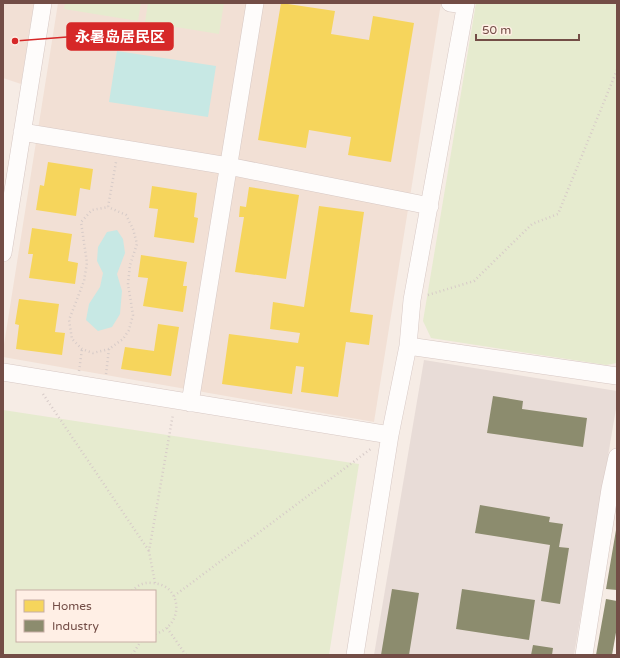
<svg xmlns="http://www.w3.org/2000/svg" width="620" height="658" font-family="'Varela Round','Noto Sans SC',sans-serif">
<rect width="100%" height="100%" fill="#f6ece5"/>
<path fill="#f2e0d5" d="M 3,3 L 34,3 L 21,84 L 3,78 Z
M 58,3 L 441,3 L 374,422 L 3,357 L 3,351 Z"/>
<path fill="#e8dcd7" d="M 424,360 L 617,391 L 617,403 L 574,655 L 374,655 Z"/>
<path fill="#e6ebcf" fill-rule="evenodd" d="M 65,3 L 141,3 L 138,21 L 64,9 Z
M 148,3 L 224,3 L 219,34 L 145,22 Z
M 476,3 L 617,3 L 617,363 L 606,365 L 431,338 L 423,321 Z
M 3,410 L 359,464 L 329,655 L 3,655 ZM 17,591 L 155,591 L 155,641 L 17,641 Z"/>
<path fill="#c7e8e4" d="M 117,51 L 216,66 L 208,117 L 109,102 Z
M 117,230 L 123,239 L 125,253 L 117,274 L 122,291 L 120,314 L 112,327 L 98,331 L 86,320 L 89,304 L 100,287 L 103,273 L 97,261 L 98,247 L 107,232 Z"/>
<path fill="#f6d55c" d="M 281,3 L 335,11 L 331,34 L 369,40 L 373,16 L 414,23 L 391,162 L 348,155 L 351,137 L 309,130 L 306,148 L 258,140 Z
M 48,162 L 93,169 L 90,190 L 80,188 L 76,216 L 36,210 L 40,185 L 44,186 Z
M 152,186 L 197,193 L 194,217 L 198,218 L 194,243 L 154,237 L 158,209 L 149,208 Z
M 249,187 L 299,195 L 286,279 L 235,272 L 244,217 L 239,217 L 240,206 L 246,207 Z
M 319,206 L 364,212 L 350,312 L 373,315 L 369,345 L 346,342 L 338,397 L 301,392 L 304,367 L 296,366 L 292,394 L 222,384 L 229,334 L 298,343 L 300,333 L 270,329 L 273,302 L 304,307 Z
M 32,228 L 72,234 L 68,261 L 78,263 L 75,284 L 29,278 L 33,254 L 28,254 Z
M 141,255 L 187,262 L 183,286 L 187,286 L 183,312 L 143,306 L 148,278 L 138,277 Z
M 19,299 L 59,304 L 55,332 L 65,333 L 62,355 L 16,349 L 19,325 L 15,324 Z
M 158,324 L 179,327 L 171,376 L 121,369 L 125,347 L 154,351 Z"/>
<path fill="#8c8c6e" d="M 493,396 L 523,401 L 522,409 L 587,418 L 583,447 L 487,433 Z
M 480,505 L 550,517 L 549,522 L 563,524 L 559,547 L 569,548 L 560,604 L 541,601 L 550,545 L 475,533 Z
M 616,530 L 617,530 L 617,590 L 606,589 Z
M 392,589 L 419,593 L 409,655 L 381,655 Z
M 462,589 L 535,600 L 529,640 L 456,629 Z
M 606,599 L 617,601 L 617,627 L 612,655 L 596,655 Z
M 533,645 L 553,648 L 552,655 L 531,655 Z"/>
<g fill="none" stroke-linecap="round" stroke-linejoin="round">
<g stroke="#d7c8c4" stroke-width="18">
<path id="minor" d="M 450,3 L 466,5
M 22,132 L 228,166 L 430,206
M 3,253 L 43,3
M 408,346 L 617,376
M 3,372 L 390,435
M 190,403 L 255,3
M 355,655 L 390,435 L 408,346 L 412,300 L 466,3
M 584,655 L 610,489 L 617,457"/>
</g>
<path stroke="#d7cbc8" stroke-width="2.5" stroke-dasharray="1 3" stroke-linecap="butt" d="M 428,295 L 474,281 L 532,224 L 558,214 L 617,70
M 109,349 L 93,353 L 82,349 L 72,339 L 69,320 L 84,281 L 87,263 L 81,222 L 92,210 L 108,207 L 116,162
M 79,371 L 82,349
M 106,374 L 109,349 L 123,339 L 129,330 L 133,315 L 128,284 L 130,265 L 137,244 L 133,229 L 126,215 L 108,207
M 43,394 L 149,551
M 155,583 L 149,551 L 173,414
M 132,591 C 137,586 143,582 151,583 C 182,583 186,625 155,634
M 174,596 L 372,448
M 167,628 L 186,655
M 132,655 L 141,641"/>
<use href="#minor" stroke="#fefcfb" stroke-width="17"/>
</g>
<path fill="none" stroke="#d62828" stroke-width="1.5" d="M15 41L67 37"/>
<circle fill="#d62828" stroke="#ffefe5" stroke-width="1.5" cx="15" cy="41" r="4"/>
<rect fill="#d62828" stroke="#d62828" stroke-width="1.5" x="67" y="23" width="106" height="27" rx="4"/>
<g font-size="15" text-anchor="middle" font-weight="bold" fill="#fff">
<text x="120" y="42">永暑岛居民区</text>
</g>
<rect width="620" height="658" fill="none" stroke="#734d46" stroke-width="8"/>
<rect x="16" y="590" width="140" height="52" fill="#ffefe5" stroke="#c7aea5"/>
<rect x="24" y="600" width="20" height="12" fill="#f6d55c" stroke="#c7aea5"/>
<text x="52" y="610" font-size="12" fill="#734d46">Homes</text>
<rect x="24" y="620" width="20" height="12" fill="#8c8c6e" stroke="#c7aea5"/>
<text x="52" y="630" font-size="12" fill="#734d46">Industry</text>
<path d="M476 34v6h103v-6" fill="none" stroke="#734d46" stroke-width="2"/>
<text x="482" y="34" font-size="12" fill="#734d46" stroke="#ffefe5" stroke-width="3" paint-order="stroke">50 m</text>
</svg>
